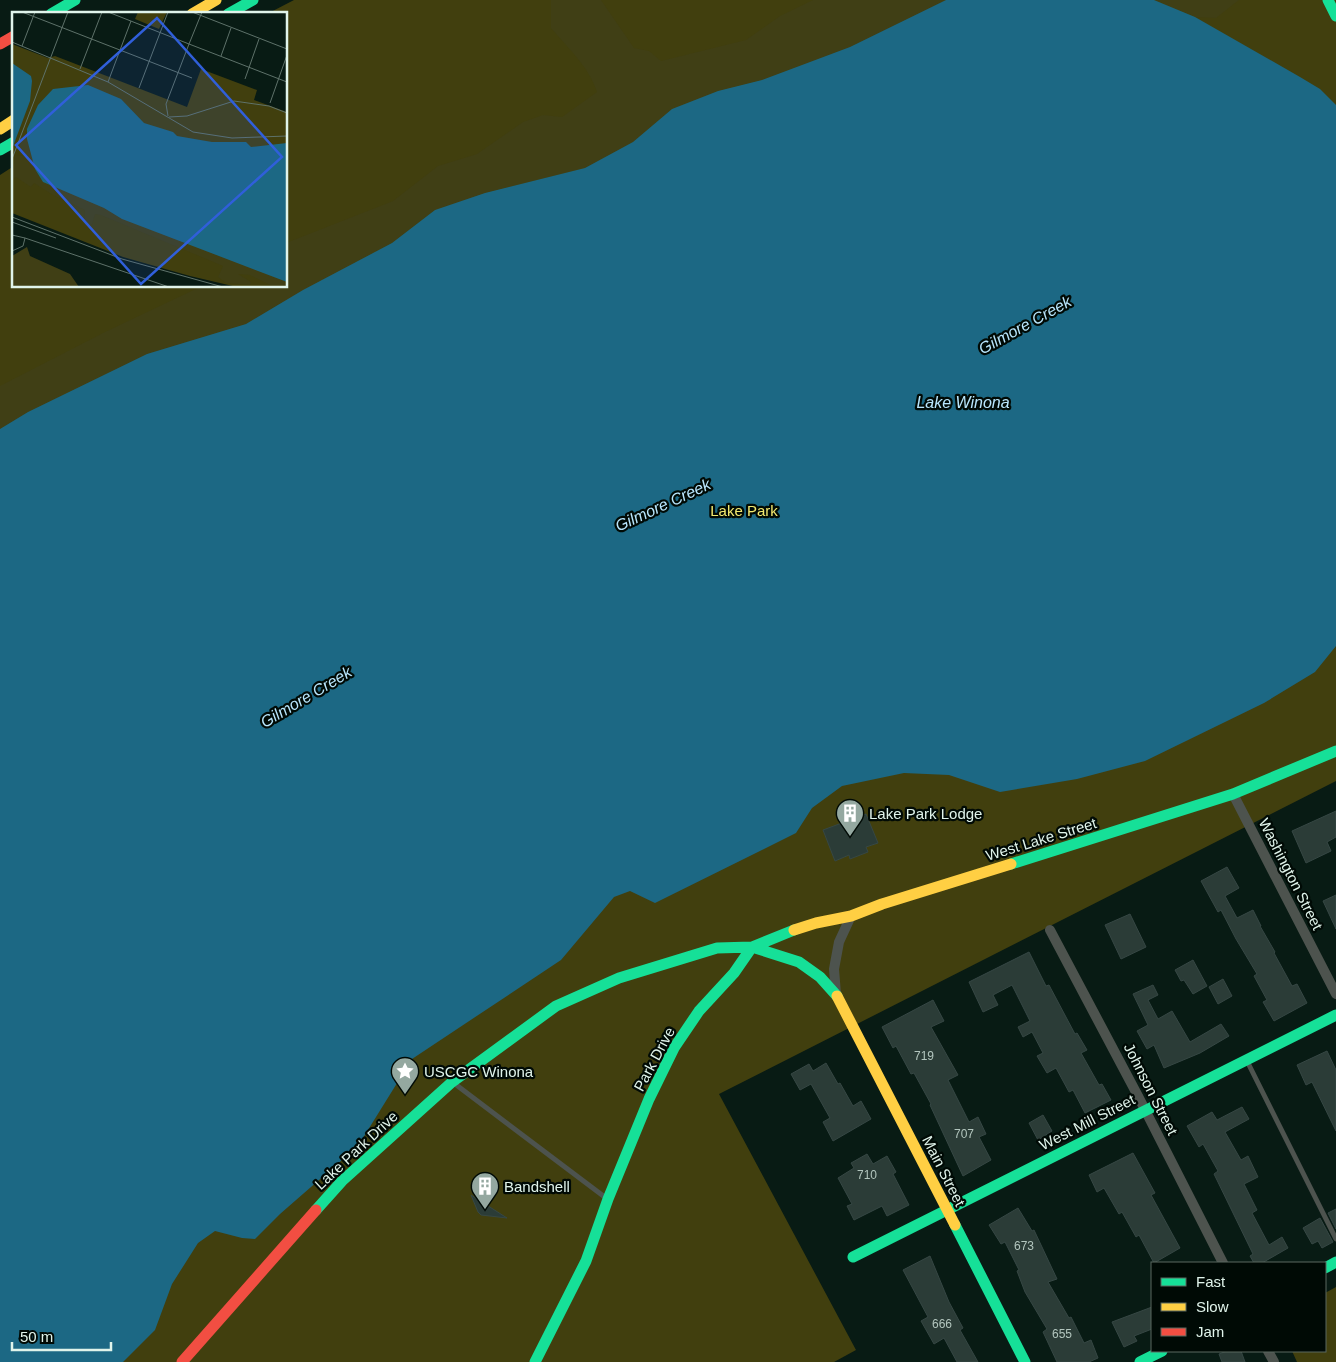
<svg xmlns="http://www.w3.org/2000/svg" width="1336" height="1362" font-family="Helvetica,sans-serif">
<rect width="100%" height="100%" fill="#081b14"/>
<path fill="#413f0e" d="M 294,0 L 1336,0 L 1336,781 L 719,1094 L 856,1350 L 834,1362 L 0,1362 L 0,175 L 14,166 L 14,286 L 286,286 L 286,14 L 267,14 Z
M 1336,1287 L 1336,1362 L 1297,1362 L 1292,1351 L 1325,1351 L 1325,1293 Z"/>
<path fill="#403f15" d="M 551,0 L 601,0 L 634,48 L 649,51 L 661,61 L 746,40 L 780,16 L 813,0 L 946,0 L 850,47 L 762,80 L 718,91 L 672,109 L 633,142 L 585,168 L 485,193 L 435,210 L 392,243 L 303,290 L 246,324 L 147,354 L 28,412 L 0,429 L 0,386 L 105,332 L 202,286 L 286,286 L 286,243 L 393,201 L 438,166 L 477,154 L 523,122 L 543,115 L 562,117 L 597,92 C 589,67 568,48 551,28 Z
M 1154,0 L 1239,0 L 1216,18 L 1195,17 Z"/>
<path fill="#1c6884" d="M 946,0 L 1154,0 L 1195,17 L 1300,77 L 1320,89 L 1336,105 L 1336,646 L 1315,672 L 1264,703 L 1145,761 L 1077,779 L 1000,792 L 949,775 L 904,773 L 842,786 L 812,808 L 796,833 L 655,903 L 630,891 L 614,897 L 561,960 L 412,1059 L 358,1146 L 280,1214 L 255,1239 L 242,1238 L 215,1231 L 198,1243 L 172,1284 L 155,1330 L 123,1362 L 0,1362 L 0,429 L 28,412 L 147,354 L 246,324 L 303,290 L 392,243 L 435,210 L 485,193 L 585,168 L 633,142 L 672,109 L 718,91 L 762,80 L 850,47 Z"/>
<path fill="#2b3c37" stroke="#364744" d="M 1336,811 L 1336,837 L 1327,842 L 1331,851 L 1306,863 L 1292,831 Z
M 866,814 L 878,843 L 866,847 L 868,852 L 850,859 L 849,855 L 835,861 L 823,830 Z
M 1227,867 L 1239,888 L 1225,896 L 1237,918 L 1253,910 L 1261,926 L 1260,926 L 1275,952 L 1274,953 L 1292,986 L 1297,984 L 1307,1003 L 1274,1021 L 1263,1002 L 1267,1000 L 1254,976 L 1257,974 L 1236,939 L 1221,910 L 1218,912 L 1201,881 Z
M 1336,895 L 1336,929 L 1323,901 Z
M 1130,914 L 1146,947 L 1121,959 L 1105,925 Z
M 1029,952 L 1046,986 L 1049,985 L 1075,1034 L 1077,1033 L 1087,1050 L 1081,1053 L 1099,1085 L 1102,1084 L 1111,1100 L 1085,1113 L 1073,1090 L 1069,1092 L 1056,1068 L 1047,1073 L 1037,1056 L 1043,1053 L 1032,1032 L 1023,1037 L 1018,1027 L 1030,1021 L 1012,985 L 993,995 L 998,1005 L 983,1012 L 969,982 Z
M 1193,960 L 1207,986 L 1193,994 L 1184,980 L 1181,981 L 1175,970 Z
M 1223,979 L 1232,996 L 1218,1004 L 1209,987 Z
M 1153,985 L 1158,995 L 1148,1000 L 1158,1019 L 1172,1011 L 1190,1042 L 1221,1024 L 1229,1036 L 1200,1053 L 1164,1068 L 1154,1045 L 1147,1049 L 1137,1031 L 1148,1025 L 1133,994 Z
M 933,1000 L 944,1021 L 931,1027 L 958,1075 L 948,1080 L 969,1122 L 978,1117 L 986,1134 L 979,1137 L 991,1160 L 963,1176 L 930,1105 L 931,1104 L 914,1073 L 911,1074 L 896,1046 L 893,1048 L 882,1027 Z
M 1327,1051 L 1336,1070 L 1336,1131 L 1312,1082 L 1306,1085 L 1297,1065 Z
M 826,1063 L 838,1084 L 840,1083 L 853,1106 L 861,1101 L 871,1119 L 833,1141 L 823,1122 L 830,1118 L 811,1084 L 800,1090 L 791,1074 L 809,1064 L 813,1071 Z
M 1242,1107 L 1249,1119 L 1225,1132 L 1241,1160 L 1248,1156 L 1258,1177 L 1244,1184 L 1257,1210 L 1252,1213 L 1269,1245 L 1282,1237 L 1288,1248 L 1262,1263 L 1254,1263 L 1250,1256 L 1253,1254 L 1214,1174 L 1218,1171 L 1203,1144 L 1199,1147 L 1187,1126 L 1212,1112 L 1217,1120 Z
M 1043,1115 L 1052,1131 L 1038,1140 L 1029,1123 Z
M 1133,1153 L 1155,1193 L 1151,1195 L 1180,1248 L 1154,1263 L 1139,1235 L 1136,1237 L 1122,1212 L 1119,1214 L 1104,1188 L 1097,1192 L 1089,1175 Z
M 867,1154 L 873,1164 L 887,1156 L 896,1172 L 893,1174 L 909,1205 L 887,1216 L 882,1206 L 854,1220 L 847,1206 L 852,1204 L 838,1178 L 854,1168 L 851,1163 Z
M 471,1195 L 507,1218 L 481,1215 L 478,1212 Z
M 1018,1208 L 1032,1231 L 1034,1230 L 1057,1279 L 1048,1282 L 1069,1318 L 1071,1317 L 1084,1343 L 1091,1340 L 1098,1358 L 1089,1362 L 1057,1362 L 1043,1332 L 1047,1329 L 1025,1292 L 1017,1271 L 1019,1270 L 1005,1242 L 1001,1244 L 989,1225 Z
M 1336,1209 L 1336,1229 L 1328,1213 Z
M 1320,1218 L 1333,1242 L 1322,1248 L 1318,1241 L 1312,1244 L 1303,1228 Z
M 930,1256 L 949,1302 L 963,1328 L 960,1330 L 978,1362 L 957,1362 L 944,1338 L 934,1344 L 921,1321 L 928,1317 L 903,1270 Z
M 1152,1307 L 1152,1329 L 1134,1336 L 1137,1341 L 1124,1347 L 1112,1322 Z
M 1227,1351 L 1241,1351 L 1245,1362 L 1222,1362 L 1219,1354 Z"/>
<g fill="none" stroke-linecap="round" stroke-linejoin="round">
<path stroke="#4d534e" stroke-width="5" d="M 1247,1061 L 1336,1239
M 455,1084 L 606,1198"/>
<path stroke="#4d534e" stroke-width="10" d="M 1233,794 L 1336,994
M 1050,930 L 1138,1096 L 1223,1263
M 836,994 L 834,969 L 839,942 L 851,916
M 1268,1351 L 1274,1362"/>
<path stroke="#16e098" stroke-width="11" d="M 1328,0 L 1336,16
M 51,14 L 75,0
M 228,14 L 253,0
M 0,150 L 14,142
M 1011,864 L 1233,794 L 1336,751
M 316,1210 L 342,1181 L 452,1082 L 556,1006 L 619,978 L 717,948 L 752,947 L 799,962 L 820,977 L 837,996
M 955,1225 L 1025,1362
M 853,1257 L 1336,1015
M 1325,1268 L 1336,1262
M 535,1362 L 586,1261 L 608,1199 L 649,1099 L 674,1048 L 699,1011 L 734,973 L 752,947 L 794,930
M 1140,1362 L 1162,1351"/>
<path stroke="#ffcf43" stroke-width="11" d="M 192,14 L 216,0
M 0,129 L 14,120
M 794,930 L 816,923 L 851,916 L 882,904 L 1011,864
M 837,996 L 955,1225"/>
<path stroke="#f24e42" stroke-width="11" d="M 0,44 L 14,36
M 182,1362 L 316,1210"/>
</g>
<defs>
<g id="building-pin" transform="scale(1.4375)"><path d="M0 17L-7.5 6A9.5 9.5 0 1 1 7.5 6Z" fill="#94a8a0" stroke="#000a05"/><path d="M-4-6H4V6H1V3H-1V6H-4ZM-2.5-4.3h1.7v1.8h-1.7ZM.8-4.3h1.7v1.8H.8ZM-2.5-1h1.7V.8h-1.7ZM.8-1h1.7V.8H.8Z" fill="#fff"/></g>
<g id="sight-pin" transform="scale(1.4375)"><path d="M0 17L-7.5 6A9.5 9.5 0 1 1 7.5 6Z" fill="#94a8a0" stroke="#000a05"/><path d="M0-6L1.8-2.2L6-1.7L2.9 1.2L3.7 5.4L0 3.3L-3.7 5.4L-2.9 1.2L-6-1.7L-1.8-2.2Z" fill="#fff"/></g>
</defs>
<g fill-rule="evenodd">
<use href="#building-pin" x="850" y="813"/>
<use href="#sight-pin" x="405" y="1071"/>
<use href="#building-pin" x="485" y="1186"/>
</g>
<g text-anchor="middle" dominant-baseline="central" stroke-width="4.5" stroke-linejoin="round" paint-order="stroke">
<g font-size="12" fill="#b3c6be">
<text x="924" y="1056">719</text>
<text x="964" y="1134">707</text>
<text x="867" y="1175">710</text>
<text x="1024" y="1246">673</text>
<text x="942" y="1324">666</text>
<text x="1062" y="1334">655</text>
</g>
<g font-size="15" fill="#f2e970" stroke="#000a05">
<text x="744" y="510">Lake Park</text>
</g>
<g font-size="15" fill="#e0f4eb" stroke="#000a05" text-anchor="start">
<text x="869" y="813">Lake Park Lodge</text>
<text x="424" y="1071">USCGC Winona</text>
<text x="504" y="1186">Bandshell</text>
</g>
<g font-size="15" fill="#e0f4eb" stroke="#000a05">
<text transform="translate(1041 839) rotate(-17)">West Lake Street</text>
<text transform="translate(1291 874) rotate(63)">Washington Street</text>
<text transform="translate(654 1059) rotate(-62)">Park Drive</text>
<text transform="translate(1151 1089) rotate(63)">Johnson Street</text>
<text transform="translate(1087 1122) rotate(-27)">West Mill Street</text>
<text transform="translate(356 1150) rotate(-43)">Lake Park Drive</text>
<text transform="translate(944 1171) rotate(63)">Main Street</text>
</g>
<g font-size="16" font-style="italic" fill="#b8e6fd" stroke="#000a05">
<text transform="translate(1025 325) rotate(-29)">Gilmore Creek</text>
<text x="963" y="402">Lake Winona</text>
<text transform="translate(663 505) rotate(-25)">Gilmore Creek</text>
<text transform="translate(306 697) rotate(-31)">Gilmore Creek</text>
</g>
</g>
<g transform="translate(12 12)">
<rect width="275" height="275" fill="#081b14"/>
<path d="M 126,0 L 155,0 L 147,17 L 123,7 ZM 0,32 L 36,46 L 43,44 L 175,95 L 189,57 L 245,78 L 242,88 L 275,100 L 275,275 L 225,275 L 178,264 L 111,245 L 0,201 Z" fill="#413f0e"/>
<path d="M 3,143 L 17,144 L 31,170 L 92,196 L 110,207 L 275,270 L 275,275 L 262,275 L 238,263 L 226,262 L 239,270 L 238,273 L 214,271 L 206,265 L 211,254 L 89,203 L 83,202 L 80,212 L 72,216 L 73,198 L 41,183 L 22,171 L 19,175 L 4,165 L 0,168 ZM 15,235 L 18,244 L 58,262 L 67,275 L 0,275 L 0,244 Z" fill="#403f15"/>
<path d="M 0,51 L 19,64 L 20,69 L 18,89 L 0,137 ZM 76,73 L 109,87 L 132,111 L 161,120 L 165,124 L 200,130 L 234,130 L 239,135 L 275,131 L 275,270 L 110,207 L 92,196 L 31,170 L 23,157 L 15,127 L 15,117 L 26,93 L 41,77 Z" fill="#1c6884"/>
<path fill="none" stroke="#5e726a" stroke-width="1" d="M 10,0 L 180,66M 96,0 L 177,32 L 154,92 L 156,104M 180,0 L 275,37M 190,0 L 177,32 L 275,70M 0,30 L 96,70 L 181,120 L 220,126 L 275,124M 10,34 L 23,0M 209,44 L 219,16M 68,57 L 90,0M 233,67 L 247,27M 96,70 L 119,9M 127,76 L 156,0M 258,91 L 275,43M 157,105 L 175,104 L 222,89 L 257,94 L 275,101M 0,147 L 56,0M 0,205 L 110,247 L 211,275M 0,210 L 44,226M 0,223 L 13,226 L 11,234 L 0,239M 13,226 L 157,275"/>
<path fill="#305fda" fill-opacity="0.15" stroke="#305fda" stroke-width="2.5" d="M 145,6 L 270,145 L 129,272 L 4,133 Z"/>
<rect width="275" height="275" fill="none" stroke="#e0f4eb" stroke-width="2.5"/>
</g>
<rect x="1151" y="1262" width="175" height="90" fill="#000a05" stroke="#5a6861"/>
<rect x="1161" y="1278" width="25" height="8" fill="#16e098" stroke="#5a6861"/>
<text x="1196" y="1287" font-size="15" fill="#e0f4eb">Fast</text>
<rect x="1161" y="1303" width="25" height="8" fill="#ffcf43" stroke="#5a6861"/>
<text x="1196" y="1312" font-size="15" fill="#e0f4eb">Slow</text>
<rect x="1161" y="1328" width="25" height="8" fill="#f24e42" stroke="#5a6861"/>
<text x="1196" y="1337" font-size="15" fill="#e0f4eb">Jam</text>
<path d="M12 1342v8h99v-8" fill="none" stroke="#e0f4eb" stroke-width="2.5"/>
<text x="20" y="1342" font-size="15" fill="#e0f4eb" stroke="#000a05" stroke-width="4" paint-order="stroke">50 m</text>
</svg>
